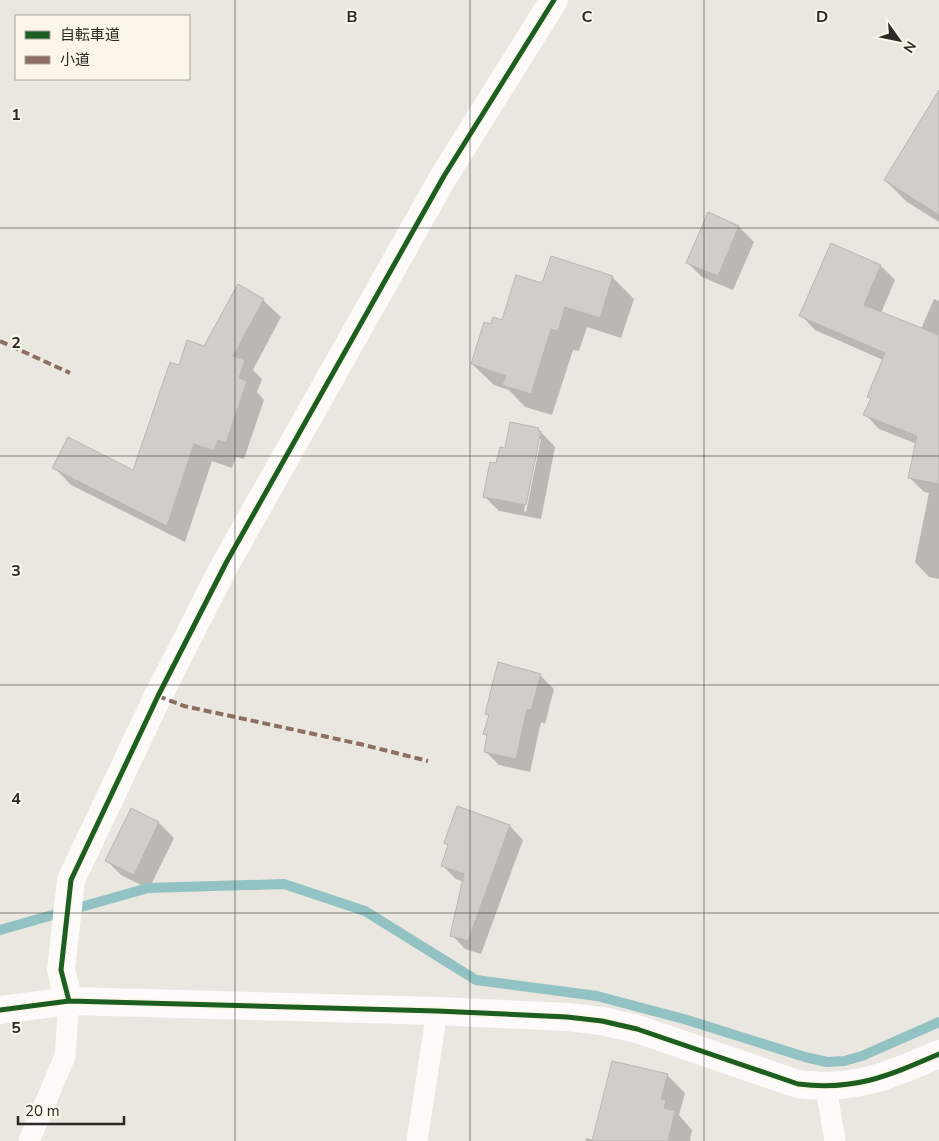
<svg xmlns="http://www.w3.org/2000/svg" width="939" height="1141" font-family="'Nunito Sans','Noto Sans JP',sans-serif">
<rect width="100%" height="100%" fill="#eae7e0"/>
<path fill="#0003" fill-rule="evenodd" d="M 939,130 L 939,222 L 907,202 L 885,180 Z
M 709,214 L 739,227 L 754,242 L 733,290 L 702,277 L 687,262 Z
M 832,245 L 881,266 L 895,280 L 881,313 L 921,329 L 934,299 L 939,301 L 939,579 L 929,577 L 915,562 L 929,493 L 924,492 L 909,477 L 917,444 L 879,429 L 865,414 L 871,399 L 869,396 L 883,360 L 815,330 L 801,315 Z
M 612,277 L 634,299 L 621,338 L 587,327 L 579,351 L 573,350 L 552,415 L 525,407 L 509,390 L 494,385 L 472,364 L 492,326 L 502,321 L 543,285 Z
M 263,300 L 281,317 L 253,370 L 262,379 L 257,392 L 264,400 L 244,459 L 236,457 L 232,468 L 212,461 L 185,542 L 71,485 L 54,467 L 134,471 L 179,366 Z
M 538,429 L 555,447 L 541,519 L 499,511 L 484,496 L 497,465 L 506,450 ZM 538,439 L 541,439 L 526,512 L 524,511 Z
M 540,675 L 554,689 L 545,724 L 541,722 L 530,772 L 499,765 L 485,751 L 488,738 L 485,734 L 490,717 L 486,713 Z
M 458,807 L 510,826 L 523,840 L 481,954 L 465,949 L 452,935 L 464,882 L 456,879 L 442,865 L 449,846 L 445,843 Z
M 131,809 L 159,823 L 174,838 L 149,889 L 121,875 L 106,860 Z
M 667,1075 L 685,1093 L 679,1115 L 692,1130 L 690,1141 L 585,1141 L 586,1138 L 594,1140 Z"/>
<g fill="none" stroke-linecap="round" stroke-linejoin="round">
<path stroke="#92c2c3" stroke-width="10" d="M 0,930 L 148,888 L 284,884 L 365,911 L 476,980 L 597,996 L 684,1019 L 805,1057 L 827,1062 L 844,1061 L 862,1056 L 939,1022"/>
</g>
<path fill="#d0cec9" stroke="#b9b7b1" d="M 939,90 L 939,215 L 884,180 Z
M 708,212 L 739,226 L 718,276 L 686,263 Z
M 831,243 L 881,265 L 864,305 L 939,335 L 939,484 L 908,478 L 917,436 L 863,415 L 871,398 L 867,397 L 885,353 L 799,316 Z
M 551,256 L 613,276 L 600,318 L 565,307 L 558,331 L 551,329 L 531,394 L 502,385 L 506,376 L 471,364 L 484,322 L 491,324 L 493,317 L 502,320 L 516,275 L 542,283 Z
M 238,284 L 264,299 L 233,356 L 245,360 L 239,378 L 247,381 L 226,443 L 218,440 L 214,451 L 194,444 L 167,526 L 52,468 L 68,437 L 133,470 L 170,362 L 179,365 L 187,340 L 204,346 Z
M 510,422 L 539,428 L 538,431 L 541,431 L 526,505 L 483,497 L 490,462 L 496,463 L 500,447 L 505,448 Z
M 498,662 L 541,674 L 531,710 L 527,709 L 516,759 L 484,752 L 487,735 L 483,734 L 489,715 L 485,714 Z
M 457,806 L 510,825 L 468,941 L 450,936 L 464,874 L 441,866 L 448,845 L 444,843 Z
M 131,808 L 159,822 L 134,875 L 105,861 Z
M 612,1061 L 668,1074 L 661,1099 L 666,1100 L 664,1108 L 675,1111 L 668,1141 L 592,1141 Z"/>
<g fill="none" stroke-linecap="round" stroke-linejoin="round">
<path stroke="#fcfbfa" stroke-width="21" d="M 826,1087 L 835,1141
M 29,1141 L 65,1056 L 69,1001
M 417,1141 L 437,1011"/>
<path stroke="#fcfbfa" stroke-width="28" d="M 69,1001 L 61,970 L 71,880 L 158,696 L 226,563 L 444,176 L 554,0
M 0,1010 L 69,1001 L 437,1011 L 567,1017 L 602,1021 L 637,1029 L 798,1084 C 855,1091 888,1076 939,1054"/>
<path stroke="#8d6e63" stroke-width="4" stroke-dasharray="8 4" stroke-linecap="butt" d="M 0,341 L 70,373
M 158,696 L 184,706 L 360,744 L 428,761"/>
<g stroke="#fbf5ea" stroke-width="8">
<path id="cycleway" d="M 69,1001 L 61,970 L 71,880 L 158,696 L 226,563 L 444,176 L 554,0
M 0,1010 L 69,1001 L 437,1011 L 567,1017 L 602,1021 L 637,1029 L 798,1084 C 855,1091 888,1076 939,1054"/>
</g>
<use href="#cycleway" stroke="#1b5e20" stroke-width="5"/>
</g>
<path fill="none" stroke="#2c2a25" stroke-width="1" stroke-opacity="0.55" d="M 235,0 L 235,1141M 470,0 L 470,1141M 704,0 L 704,1141M 0,228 L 939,228M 0,456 L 939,456M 0,685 L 939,685M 0,913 L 939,913"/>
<g font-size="16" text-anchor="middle" font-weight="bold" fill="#2c2a25" stroke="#fbf5ea" stroke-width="4" stroke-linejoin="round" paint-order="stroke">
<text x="352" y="22">B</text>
<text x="587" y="22">C</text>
<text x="822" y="22">D</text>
<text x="16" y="120">1</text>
<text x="16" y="348">2</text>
<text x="16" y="576">3</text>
<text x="16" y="804">4</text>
<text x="16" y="1033">5</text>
</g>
<rect x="15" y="15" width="175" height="65" fill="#fbf5ea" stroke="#a8a49b"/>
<rect x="25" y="31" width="25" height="8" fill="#1b5e20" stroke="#a8a49b"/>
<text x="60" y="40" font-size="15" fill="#2c2a25">自転車道</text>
<rect x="25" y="56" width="25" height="8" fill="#8d6e63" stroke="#a8a49b"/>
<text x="60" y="65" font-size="15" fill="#2c2a25">小道</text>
<g transform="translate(899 40) rotate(123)" stroke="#fbf5ea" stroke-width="4" paint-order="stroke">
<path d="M0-4L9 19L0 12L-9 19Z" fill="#2c2a25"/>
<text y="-8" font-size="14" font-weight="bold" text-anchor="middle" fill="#2c2a25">N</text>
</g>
<path d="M18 1116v8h106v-8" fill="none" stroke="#2c2a25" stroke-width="2.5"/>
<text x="25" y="1116" font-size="15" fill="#2c2a25" stroke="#fbf5ea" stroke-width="4" paint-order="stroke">20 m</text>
</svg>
